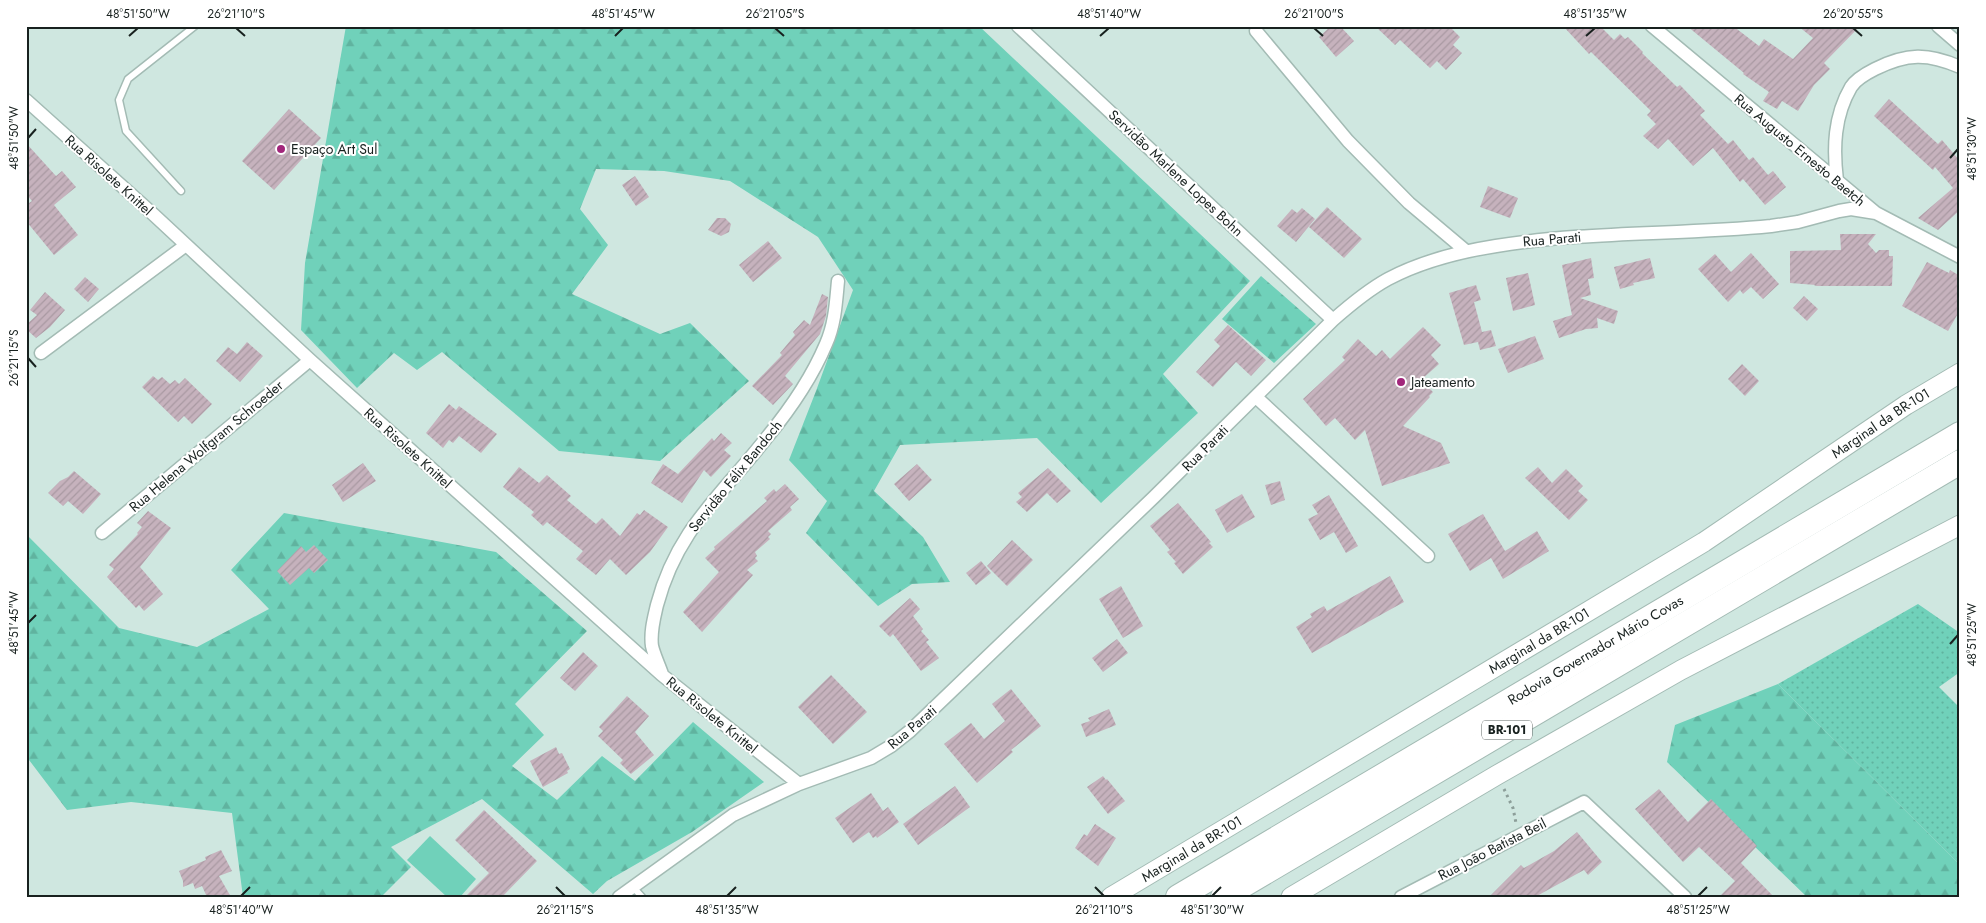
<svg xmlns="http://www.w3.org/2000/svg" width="1986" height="923" font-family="Jost,sans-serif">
<defs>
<pattern id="grass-dots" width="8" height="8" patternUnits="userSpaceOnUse" patternTransform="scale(1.25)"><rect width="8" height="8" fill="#70d1ba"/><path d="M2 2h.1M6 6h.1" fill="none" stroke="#60b39f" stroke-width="1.8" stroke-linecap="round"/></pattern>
<pattern id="forest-firs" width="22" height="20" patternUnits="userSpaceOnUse" patternTransform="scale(1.25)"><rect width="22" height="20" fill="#70d1ba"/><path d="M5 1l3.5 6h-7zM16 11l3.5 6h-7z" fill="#60b39f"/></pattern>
<pattern id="building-hatch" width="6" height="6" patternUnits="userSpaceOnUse" patternTransform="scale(1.25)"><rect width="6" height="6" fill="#c6b2bd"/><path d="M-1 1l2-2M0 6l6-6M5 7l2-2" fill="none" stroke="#a999a2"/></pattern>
</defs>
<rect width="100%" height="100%" fill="#cfe7e0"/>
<path fill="url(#grass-dots)" d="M 1918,604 L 1960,633 L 1960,672 L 1939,687 L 1960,708 L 1960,865 L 1778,684 Z"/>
<path fill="url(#forest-firs)" d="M 346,26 L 979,26 L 1250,281 L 1163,374 L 1198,413 L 1101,503 L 1037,438 L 900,445 L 874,491 L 923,537 L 950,582 L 912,584 L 878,606 L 806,533 L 827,501 L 789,460 L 816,391 L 853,290 L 818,237 L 730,181 L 664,171 L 596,169 L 580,209 L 608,245 L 572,294 L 660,334 L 690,323 L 749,381 L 660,461 L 559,451 L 442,352 L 417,370 L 394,353 L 357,388 L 301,330 L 305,263 Z
M 1261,276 L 1316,324 L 1274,363 L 1222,319 Z
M 284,513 L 496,552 L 587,631 L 515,704 L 544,735 L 512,766 L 557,800 L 602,756 L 635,781 L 693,722 L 764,782 L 692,832 L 607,881 L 593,894 L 482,799 L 391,847 L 411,867 L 381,897 L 243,897 L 232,813 L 131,802 L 67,810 L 26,756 L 26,534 L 119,628 L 197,647 L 269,609 L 231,570 Z
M 1778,684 L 1960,865 L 1958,897 L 1807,897 L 1667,762 L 1675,725 Z"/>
<path fill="#70d1ba" d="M 430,836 L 476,879 L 460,897 L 447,897 L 407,860 Z"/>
<path fill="url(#building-hatch)" d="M 1331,26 L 1340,26 L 1354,41 L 1336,57 L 1319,37 Z
M 1375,26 L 1449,26 L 1460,37 L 1453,45 L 1462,53 L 1446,70 L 1437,61 L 1430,68 L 1400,40 L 1395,45 Z
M 1563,26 L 1600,26 L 1614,40 L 1620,34 L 1625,39 L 1628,37 L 1643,52 L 1642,53 L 1677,87 L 1680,85 L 1705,111 L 1700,115 L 1728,144 L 1733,140 L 1749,160 L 1753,157 L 1768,175 L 1773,171 L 1786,187 L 1765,205 L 1743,179 L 1740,182 L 1713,148 L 1693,166 L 1668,139 L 1658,149 L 1643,136 L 1656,124 L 1647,115 L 1651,111 L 1591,52 L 1589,54 Z
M 1687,26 L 1733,26 L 1759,46 L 1764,39 L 1793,59 L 1813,38 L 1798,26 L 1860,26 L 1824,63 L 1830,69 L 1814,85 L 1798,111 L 1782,101 L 1777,109 L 1763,101 L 1769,92 L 1743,74 L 1744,73 Z
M 1889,99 L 1938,144 L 1942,140 L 1960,161 L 1960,210 L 1938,230 L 1918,218 L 1953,188 L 1935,167 L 1933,170 L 1874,116 Z
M 289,109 L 321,138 L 274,190 L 242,161 Z
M 26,143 L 56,176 L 62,171 L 76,187 L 54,205 L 78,235 L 54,255 L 26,221 L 26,205 L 32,201 L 26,194 Z
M 635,176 L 649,197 L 636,206 L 622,185 Z
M 1488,186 L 1518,198 L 1510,218 L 1480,207 Z
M 1327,207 L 1362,239 L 1344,258 L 1309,227 Z
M 1302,208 L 1315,219 L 1296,242 L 1277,226 L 1292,209 L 1297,213 Z
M 717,218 L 725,218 L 731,224 L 729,232 L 721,236 L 708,230 Z
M 1840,234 L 1876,234 L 1868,244 L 1876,253 L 1879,250 L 1889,250 L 1889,256 L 1893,256 L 1892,286 L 1814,286 L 1816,285 L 1790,283 L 1790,251 L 1841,250 Z
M 768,241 L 782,258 L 753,282 L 739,265 Z
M 1751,253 L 1779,284 L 1763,299 L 1751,287 L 1743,294 L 1740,290 L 1728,302 L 1698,269 L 1715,254 L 1731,272 Z
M 1591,258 L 1594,278 L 1588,279 L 1591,295 L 1580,298 L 1618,311 L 1614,324 L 1597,318 L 1598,328 L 1586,329 L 1559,338 L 1553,321 L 1572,315 L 1562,265 Z
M 1650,258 L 1655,278 L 1633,283 L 1634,285 L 1620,289 L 1614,267 Z
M 1927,262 L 1949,273 L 1950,270 L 1960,276 L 1960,310 L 1948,331 L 1902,306 Z
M 1528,273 L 1535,305 L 1513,311 L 1506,278 Z
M 85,277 L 99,289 L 88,302 L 74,289 Z
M 1476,285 L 1481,300 L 1474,302 L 1482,332 L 1491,330 L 1496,346 L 1480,350 L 1478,342 L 1464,345 L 1449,293 Z
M 45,292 L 65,310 L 50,327 L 36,338 L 26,329 L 26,325 L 37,315 L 30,310 Z
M 822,294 L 828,297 L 826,316 L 820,334 L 785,376 L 793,384 L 773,405 L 752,386 L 782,355 L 780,353 L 795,335 L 793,332 L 804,320 L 810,325 Z
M 1804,296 L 1818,309 L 1807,321 L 1793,308 Z
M 1228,325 L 1266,360 L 1251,376 L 1236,362 L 1213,387 L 1196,372 L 1220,346 L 1214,340 Z
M 1423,327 L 1441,345 L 1431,355 L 1439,364 L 1421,380 L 1433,392 L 1429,396 L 1430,397 L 1403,426 L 1441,443 L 1450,463 L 1382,486 L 1365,430 L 1355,440 L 1335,418 L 1326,426 L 1303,399 L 1345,360 L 1342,357 L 1358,339 L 1376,356 L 1382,350 L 1390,359 Z
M 1535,336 L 1544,359 L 1508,373 L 1498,349 Z
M 247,342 L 263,356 L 240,382 L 216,361 L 228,347 L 237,354 Z
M 1742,364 L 1759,381 L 1745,396 L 1728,379 Z
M 153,376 L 158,380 L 162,377 L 170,384 L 175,380 L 179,384 L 185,378 L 212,404 L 192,424 L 184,416 L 178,422 L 142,387 Z
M 449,404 L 456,410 L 459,406 L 497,434 L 481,453 L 459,436 L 453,443 L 449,440 L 443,448 L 426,433 Z
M 721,433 L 732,443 L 724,450 L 731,456 L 711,477 L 704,470 L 682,503 L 651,483 L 663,464 L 678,474 L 712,438 L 714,441 Z
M 363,463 L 376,481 L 343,502 L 332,485 Z
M 917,464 L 932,480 L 909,501 L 894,484 Z
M 519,467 L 539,483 L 547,475 L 571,496 L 567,500 L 596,524 L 602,518 L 620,536 L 637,513 L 640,515 L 644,510 L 668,527 L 650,552 L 626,575 L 610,559 L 596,575 L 576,559 L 583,551 L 547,522 L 543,526 L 531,515 L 534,512 L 503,487 Z
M 1538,467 L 1552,483 L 1566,469 L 1583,486 L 1578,491 L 1588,500 L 1569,520 L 1525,478 Z
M 1048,468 L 1071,491 L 1057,503 L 1047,493 L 1027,512 L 1016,502 L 1022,497 L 1018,493 Z
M 74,471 L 101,494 L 83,514 L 68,501 L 63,506 L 48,493 L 60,481 L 68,477 Z
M 1280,481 L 1285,500 L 1271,505 L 1265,485 Z
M 785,484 L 799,499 L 790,507 L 792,510 L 768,531 L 771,534 L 768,537 L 770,539 L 755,552 L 757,556 L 755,558 L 758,561 L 747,570 L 753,575 L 702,632 L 683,612 L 719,572 L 705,558 L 715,549 L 714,547 L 767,501 L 764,498 L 774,489 L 776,492 Z
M 1242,494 L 1255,517 L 1227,533 L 1215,510 Z
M 1329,495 L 1358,546 L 1346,553 L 1334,532 L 1320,540 L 1308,519 L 1318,514 L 1312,505 Z
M 1178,503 L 1211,542 L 1209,543 L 1213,547 L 1183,574 L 1174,563 L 1176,562 L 1167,552 L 1170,550 L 1150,526 Z
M 148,511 L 171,528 L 140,567 L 163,594 L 144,611 L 139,605 L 136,608 L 107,577 L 114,569 L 109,565 L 138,534 L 137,533 L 142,527 L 137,523 Z
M 1483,514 L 1505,551 L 1537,531 L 1549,551 L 1503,579 L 1491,558 L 1470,571 L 1448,534 Z
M 1012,540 L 1033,560 L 1007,586 L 987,566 Z
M 314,545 L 328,560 L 314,573 L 309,568 L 290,585 L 277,571 L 301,546 L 306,552 Z
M 981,561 L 991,573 L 976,585 L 966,573 Z
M 1390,576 L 1404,602 L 1312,653 L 1296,627 L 1312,617 L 1310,614 L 1324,606 L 1327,611 Z
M 1121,586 L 1143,626 L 1123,638 L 1099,599 Z
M 910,598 L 920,609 L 913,616 L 923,629 L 921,631 L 929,640 L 926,642 L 939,658 L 921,671 L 893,634 L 890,637 L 879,626 Z
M 1117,639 L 1128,653 L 1103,672 L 1092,658 Z
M 583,652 L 598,666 L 575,691 L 560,678 Z
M 831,675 L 867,712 L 833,744 L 798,707 Z
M 1011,689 L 1041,726 L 1011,750 L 1013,752 L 977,783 L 944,744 L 971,723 L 984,739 L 1005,721 L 992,704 Z
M 627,696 L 649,716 L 635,732 L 654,755 L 631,774 L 620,763 L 623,760 L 598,736 L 603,731 L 599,727 Z
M 1109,709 L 1116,725 L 1086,737 L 1081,724 L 1090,721 L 1088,718 Z
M 556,747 L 559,754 L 562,753 L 570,769 L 567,771 L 568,773 L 543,787 L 530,761 Z
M 1103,776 L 1106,780 L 1107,779 L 1125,801 L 1108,814 L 1087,787 Z
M 955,786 L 970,807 L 918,845 L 903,824 Z
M 1659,789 L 1688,822 L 1711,799 L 1757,846 L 1741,863 L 1774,897 L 1719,897 L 1735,881 L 1699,847 L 1683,862 L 1635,809 Z
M 871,793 L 883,811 L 888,807 L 899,822 L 877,838 L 876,836 L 873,838 L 869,832 L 853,843 L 835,818 Z
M 484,810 L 537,861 L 502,897 L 465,897 L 489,873 L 455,840 Z
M 1095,824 L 1116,838 L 1098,866 L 1075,848 L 1084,834 L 1087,836 Z
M 1577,832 L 1602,862 L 1588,875 L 1584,870 L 1535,897 L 1489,897 L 1521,865 L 1524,868 L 1554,851 Z
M 221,850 L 232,871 L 219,876 L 231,897 L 207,897 L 202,886 L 195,889 L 193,883 L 183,887 L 183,881 L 179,871 L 206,860 L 205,857 Z"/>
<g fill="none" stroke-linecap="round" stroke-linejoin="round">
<g stroke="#a3bbb4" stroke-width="9">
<path id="lane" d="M 181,191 L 126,131 L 119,100 L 128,79 L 195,26
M 633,887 L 642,897"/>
</g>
<g stroke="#a3bbb4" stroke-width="15">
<path id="street" d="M 1018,26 L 1333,320
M 1652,26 L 1876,213 L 1960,257
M 1938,26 L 1960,45
M 1256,31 L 1348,141 L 1409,203 L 1466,251
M 26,100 L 154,215 L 310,360 L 662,675 L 799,784
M 1837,181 C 1833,148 1834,116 1851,87 C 1856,79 1867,73 1875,69 C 1907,53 1928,53 1960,67
M 41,353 L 186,245
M 1256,397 L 1428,556
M 102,533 L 310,360
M 662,674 C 659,665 654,655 652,646 C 650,632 654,618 657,605 C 677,529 722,495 768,436 C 791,408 812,377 826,344 C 835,324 836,302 838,281
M 619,897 L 733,815 L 799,784 L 871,758 L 891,746 L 910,731 L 1154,497 L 1333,320 C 1350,305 1368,290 1388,279 C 1422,261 1458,252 1496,246 C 1587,231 1679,235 1771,226 L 1798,222 L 1839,211 L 1851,209 L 1876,213
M 1401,897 L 1584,802 L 1685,897"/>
</g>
<g stroke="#a3bbb4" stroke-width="21">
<g id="secondary">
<path id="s1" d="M 1111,897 L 1704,542 L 1906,405 L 1960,373"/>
<path d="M 1291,897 L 1497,775 L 1681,670 L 1960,525"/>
</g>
</g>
<g stroke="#a3bbb4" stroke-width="26">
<g id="highway">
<path id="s2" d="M 1178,897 L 1960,434"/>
<path d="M 1223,897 L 1960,462"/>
</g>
</g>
<path stroke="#8c9e99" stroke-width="3" stroke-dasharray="2.5 4" stroke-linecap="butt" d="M 1504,789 L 1513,808 L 1516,823"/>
<use href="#lane" stroke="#fff" stroke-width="6"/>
<use href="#street" stroke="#fff" stroke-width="12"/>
<use href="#secondary" stroke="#fff" stroke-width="19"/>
<use href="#highway" stroke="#fff" stroke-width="24"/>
</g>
<path fill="none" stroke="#18211f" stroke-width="2" d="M 236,28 L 245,36M 775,28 L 784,36M 1314,28 L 1323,36M 1853,28 L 1862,36M 129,36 L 138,28M 615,36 L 623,28M 1100,36 L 1109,28M 1586,36 L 1595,28M 28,138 L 36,129M 1950,158 L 1958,149M 28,358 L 36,367M 28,623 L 36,615M 1950,644 L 1958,635M 556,887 L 565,896M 1095,887 L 1104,896M 241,896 L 250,887M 727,896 L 736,887M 1212,896 L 1221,887M 1698,896 L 1707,887"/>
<g fill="#a2267b" stroke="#fff" stroke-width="2">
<circle cx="281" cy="149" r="5"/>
<circle cx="1401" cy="382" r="5"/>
</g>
<g text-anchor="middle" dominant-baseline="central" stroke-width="4" stroke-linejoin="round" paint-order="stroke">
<rect fill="#fff" stroke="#5d6462" stroke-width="1" x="1482" y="720.5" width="50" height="19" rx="4"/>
<g font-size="12" font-weight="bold" fill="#18211f">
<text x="1507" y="730">BR-101</text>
</g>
<g font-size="14" fill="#18211f" stroke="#fff" text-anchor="start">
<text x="291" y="149">Espaço Art Sul</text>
<text x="1411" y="382">Jateamento</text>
</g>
<g font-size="14" fill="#18211f" stroke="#fff">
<text transform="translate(1800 150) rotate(40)">Rua Augusto Ernesto Baetch</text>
<text transform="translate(1176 173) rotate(43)">Servidão Marlene Lopes Bohn</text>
<text transform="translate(109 175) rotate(42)">Rua Risolete Knittel</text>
<text transform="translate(1552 239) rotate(-5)">Rua Parati</text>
<text stroke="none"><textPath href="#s1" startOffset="904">Marginal da BR-101</textPath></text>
<text transform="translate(206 446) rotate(-40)">Rua Helena Wolfgram Schroeder</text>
<text transform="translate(408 448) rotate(42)">Rua Risolete Knittel</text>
<text transform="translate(1205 448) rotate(-45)">Rua Parati</text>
<text transform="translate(735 476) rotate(-51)">Servidão Félix Bandoch</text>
<text stroke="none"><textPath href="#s1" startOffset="499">Marginal da BR-101</textPath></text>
<text stroke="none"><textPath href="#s2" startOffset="485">Rodovia Governador Mário Covas</textPath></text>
<text transform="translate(712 715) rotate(39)">Rua Risolete Knittel</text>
<text transform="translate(912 727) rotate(-40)">Rua Parati</text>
<text stroke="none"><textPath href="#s1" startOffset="94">Marginal da BR-101</textPath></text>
<text transform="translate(1492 849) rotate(-27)">Rua João Batista Beil</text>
</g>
</g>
<rect width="1986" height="923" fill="none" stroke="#ffffff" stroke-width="55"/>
<rect x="28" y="28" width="1930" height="868" fill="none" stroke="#18211f" stroke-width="2"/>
<g font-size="12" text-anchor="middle" fill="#18211f">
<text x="138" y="18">48°51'50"W</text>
<text x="236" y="18">26°21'10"S</text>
<text x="623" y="18">48°51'45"W</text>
<text x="775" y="18">26°21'05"S</text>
<text x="1109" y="18">48°51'40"W</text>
<text x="1314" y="18">26°21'00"S</text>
<text x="1595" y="18">48°51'35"W</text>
<text x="1853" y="18">26°20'55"S</text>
<text transform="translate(14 138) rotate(-90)" y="4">48°51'50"W</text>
<text transform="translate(1972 149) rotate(-90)" y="4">48°51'30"W</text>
<text transform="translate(14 358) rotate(-90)" y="4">26°21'15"S</text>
<text transform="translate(14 623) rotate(-90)" y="4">48°51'45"W</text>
<text transform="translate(1972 635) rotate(-90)" y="4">48°51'25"W</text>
<text x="241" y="914">48°51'40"W</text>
<text x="565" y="914">26°21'15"S</text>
<text x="727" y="914">48°51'35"W</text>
<text x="1104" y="914">26°21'10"S</text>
<text x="1212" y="914">48°51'30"W</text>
<text x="1698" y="914">48°51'25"W</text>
</g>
</svg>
